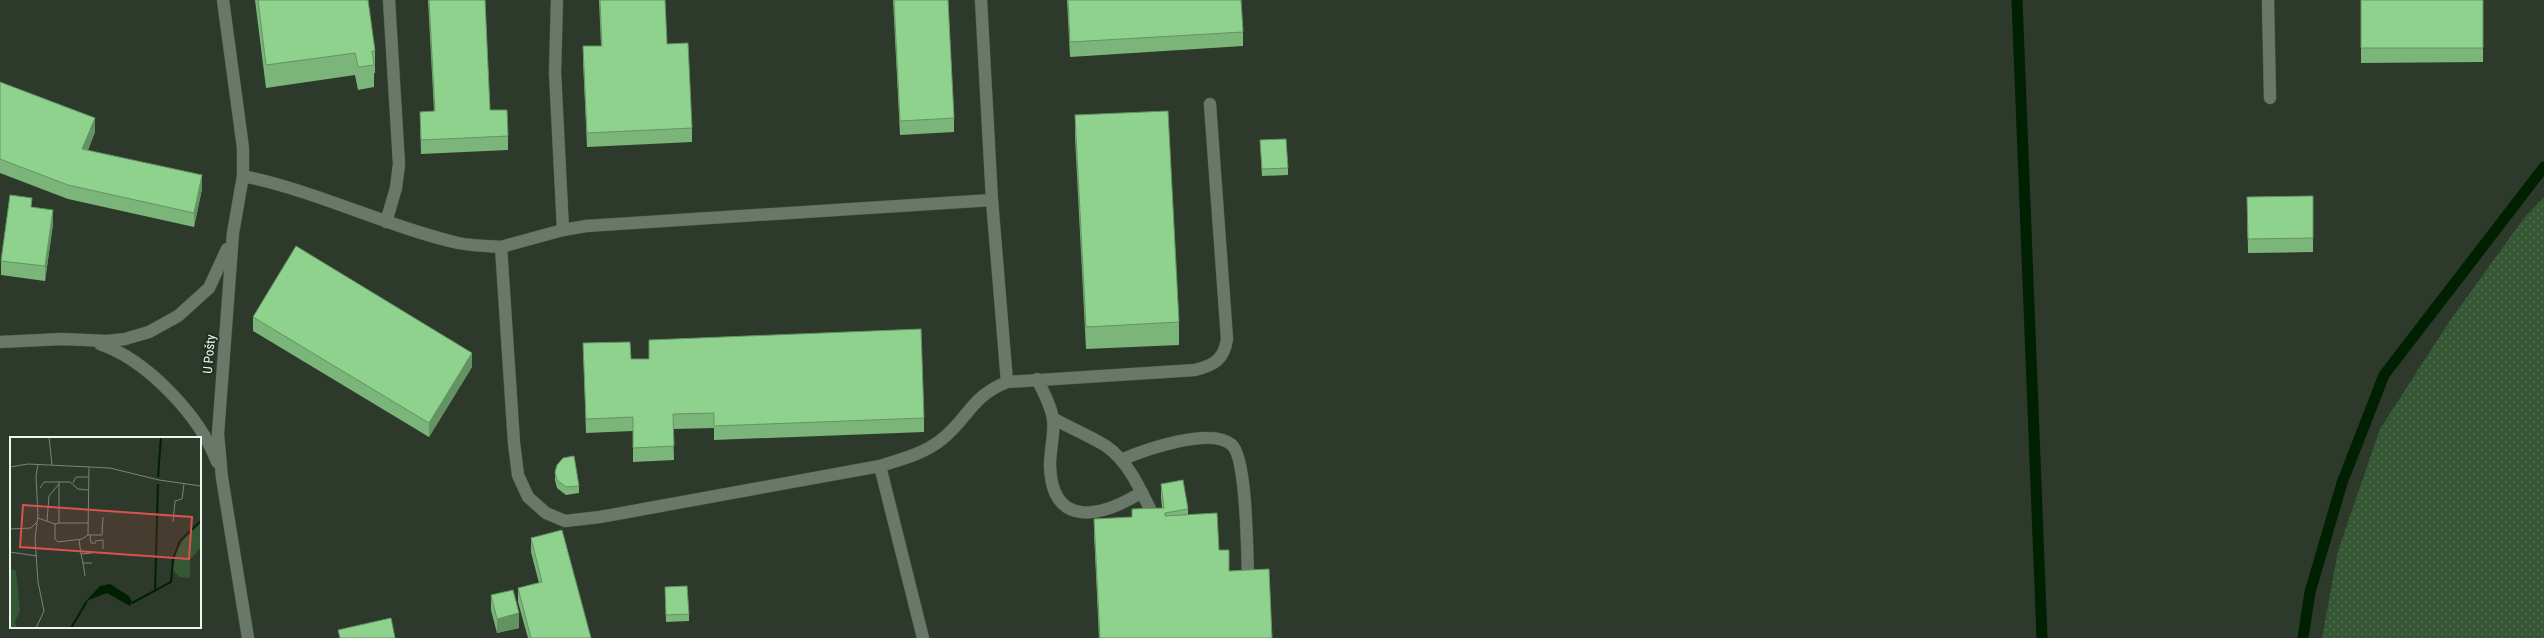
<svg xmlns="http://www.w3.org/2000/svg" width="2544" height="638" font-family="'Roboto Condensed',sans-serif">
<defs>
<pattern id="grass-dots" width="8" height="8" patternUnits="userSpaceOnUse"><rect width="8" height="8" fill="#355734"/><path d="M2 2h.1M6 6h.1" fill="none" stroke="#537052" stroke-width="1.8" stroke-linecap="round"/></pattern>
</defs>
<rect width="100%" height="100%" fill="#2c392b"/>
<path fill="url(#grass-dots)" d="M 2544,197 L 2544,638 L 2322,638 L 2338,551 L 2380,429 L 2449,322 L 2524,218 Z"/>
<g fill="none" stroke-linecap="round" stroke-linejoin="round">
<path stroke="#002001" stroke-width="11" d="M 2017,0 L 2042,638
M 2303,638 L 2310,592 L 2342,483 L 2384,375 L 2544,167"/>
<g stroke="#4d584c" stroke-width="13">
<path id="minor" d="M 223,0 L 243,148 L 243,176 L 233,233 L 218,434 L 222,478 L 248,638
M 981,0 L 992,200 L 1007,382
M 2268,0 L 2270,98
M 243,176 C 317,191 385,226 458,243 C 472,246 487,246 501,247 L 514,443 L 518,475 L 528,497 L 546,513 L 565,521 L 600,517 L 880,466 C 902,459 923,454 941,440 C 969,418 970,397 1007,382 L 1195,370 C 1215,365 1224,359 1227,339 L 1210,104
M 386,222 L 396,188 L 399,164 L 389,0
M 563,230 L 586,226 L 992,200
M 501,247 L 563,230 L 555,72 L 557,0
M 0,342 L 62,339 L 107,341 L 125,339 L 149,332 L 178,316 L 209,288 L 227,249
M 100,344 C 147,360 200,416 217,462
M 1037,379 C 1043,391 1051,405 1053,419 C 1055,431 1050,451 1050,464 C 1051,530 1102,517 1142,492
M 1054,419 C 1071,428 1090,436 1106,446 C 1129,462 1141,491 1153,515
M 1121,460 C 1144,450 1211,426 1232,445 C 1247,459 1247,552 1248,576
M 880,466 L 923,638"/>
</g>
<use href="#minor" stroke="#6a7869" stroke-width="12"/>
</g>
<path fill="#7bb579" d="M 255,0 L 368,0 L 375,51 L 375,73 L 374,73 L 374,87 L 358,90 L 355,75 L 266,88 Z
M 428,0 L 485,0 L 490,110 L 508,136 L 508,150 L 421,154 L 420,112 L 434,111 Z
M 599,0 L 665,0 L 667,44 L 692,128 L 692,142 L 587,147 L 583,61 L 583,46 L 601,46 Z
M 893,0 L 948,0 L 954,118 L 954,132 L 900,135 Z
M 1067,0 L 1241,0 L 1243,32 L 1243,46 L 1070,57 Z
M 2361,0 L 2483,0 L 2483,62 L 2361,63 Z
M 0,82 L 95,132 L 88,150 L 202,189 L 194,227 L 68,199 L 0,173 Z
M 1075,115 L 1179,322 L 1179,345 L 1086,349 L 1075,137 Z
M 1260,140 L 1288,168 L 1288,175 L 1262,176 Z
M 2313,196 L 2313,252 L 2248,253 L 2247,197 Z
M 32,207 L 53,224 L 45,281 L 1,275 L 1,261 Z
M 253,317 L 472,367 L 429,437 L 253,331 Z
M 649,340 L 924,418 L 924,432 L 714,440 L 714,428 L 673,429 L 674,460 L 633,462 L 633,431 L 586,433 L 583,343 L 631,359 L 649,359 Z
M 555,472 L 579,486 L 579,493 L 566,495 L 557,488 L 555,480 Z
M 1161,484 L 1188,509 L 1188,515 L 1219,550 L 1229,571 L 1272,638 L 1099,638 L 1094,533 L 1094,519 L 1132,517 L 1132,509 L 1162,508 L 1161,498 Z
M 531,538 L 591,638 L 528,638 L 518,602 L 518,588 L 539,583 L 531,552 Z
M 665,587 L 689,614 L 689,621 L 666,622 Z
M 491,595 L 519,628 L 497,633 L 491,610 Z"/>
<path fill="#649363" d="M 95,118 L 95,132 L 82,163 L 82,149 Z
M 202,175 L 202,189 L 194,227 L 194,213 Z
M 53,210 L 53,224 L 45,281 L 45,266 Z
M 472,353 L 472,367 L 429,437 L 429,423 Z
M 519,613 L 519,628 L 497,633 L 497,619 Z"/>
<path fill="#8fd28d" stroke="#649363" d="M 258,0 L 368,0 L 375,51 L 372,51 L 374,65 L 358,67 L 355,53 L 266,65 Z
M 429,0 L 485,0 L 490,110 L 507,110 L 508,136 L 421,140 L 420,112 L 435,111 Z
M 600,0 L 665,0 L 667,44 L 688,43 L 692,128 L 587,133 L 583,46 L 602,46 Z
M 894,0 L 948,0 L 954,118 L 900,121 Z
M 1068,0 L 1241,0 L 1243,32 L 1070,42 Z
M 2361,0 L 2483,0 L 2483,48 L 2361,48 Z
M 0,82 L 95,118 L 82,149 L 202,175 L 194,213 L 68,185 L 0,159 Z
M 1168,111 L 1179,322 L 1086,327 L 1075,115 Z
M 1286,139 L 1288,168 L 1262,169 L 1260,140 Z
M 10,195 L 32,198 L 31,207 L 53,210 L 45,266 L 1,261 Z
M 2313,196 L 2313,238 L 2248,239 L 2247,197 Z
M 296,246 L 472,353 L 429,423 L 253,317 Z
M 921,329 L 924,418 L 714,426 L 714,413 L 673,414 L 674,446 L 633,448 L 633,417 L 586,419 L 583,343 L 630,342 L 631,359 L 649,359 L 649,340 Z
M 574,456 L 579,486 L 566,487 L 557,480 L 555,472 L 557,465 L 563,458 Z
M 1183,480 L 1188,509 L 1165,513 L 1165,516 L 1217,513 L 1219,550 L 1229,550 L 1229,571 L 1269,569 L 1272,638 L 1100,638 L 1094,519 L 1132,517 L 1132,509 L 1164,508 L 1161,484 Z
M 562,530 L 591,638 L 531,638 L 518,588 L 542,582 L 531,538 Z
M 687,586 L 689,614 L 666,615 L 665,587 Z
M 513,590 L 519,613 L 497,619 L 491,595 Z
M 391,618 L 395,638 L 340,638 L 338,630 Z"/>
<g text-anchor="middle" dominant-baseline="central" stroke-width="4" stroke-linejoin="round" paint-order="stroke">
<g font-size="13" fill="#eef6ed" stroke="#222e22">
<text transform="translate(209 354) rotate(-85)">U Pošty</text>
</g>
</g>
<g transform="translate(10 437)">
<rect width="191" height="191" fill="#2c392b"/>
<path d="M 191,84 L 191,110 L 180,123 L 180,141 L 169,140 L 163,133 L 166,115 L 174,101 ZM 0,131 L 6,134 L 10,174 L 5,184 L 7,191 L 0,191 Z" fill="#355734"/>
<path d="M 100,147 L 119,159 L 122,165 L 120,169 L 97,156 L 76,164 L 90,149 Z" fill="#002001"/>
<path fill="none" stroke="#002001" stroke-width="2" d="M 148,40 L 151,0M 145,155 L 148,47M 122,166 L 161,145 L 163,122 L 170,104 L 191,84M 61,191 L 77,164"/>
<path fill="none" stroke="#7a8579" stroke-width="1" d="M 39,0 L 42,28M 0,30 L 18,27 L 100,31 L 149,43 L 191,49M 63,46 L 66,40 L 79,40M 49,47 L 49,45 L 60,45 L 68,52 L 78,53M 30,51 L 34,45 L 49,45M 28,81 L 45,87 L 45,102 L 48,105 L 72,102 L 78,98 L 92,98 L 93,80M 37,84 L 39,59 L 49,47 L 49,86 L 45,87M 163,85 L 165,64 L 172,62 L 174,47M 49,86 L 78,86M 0,92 L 21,91 L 27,85M 78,98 L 79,30M 80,98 L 81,106 L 86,106M 69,103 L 71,117M 85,104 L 93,103 L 93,112M 0,115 L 27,119M 73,126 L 71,117 L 82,116M 75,139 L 73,126 L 82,126M 26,191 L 34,174 L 28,145 L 25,101 L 28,79 L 26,39 L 28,27"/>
<path fill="#db514f" fill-opacity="0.15" stroke="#db514f" stroke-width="2" d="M 13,68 L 182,80 L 179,122 L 10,110 Z"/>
<rect width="191" height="191" fill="none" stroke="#eef6ed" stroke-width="2"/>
</g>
</svg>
